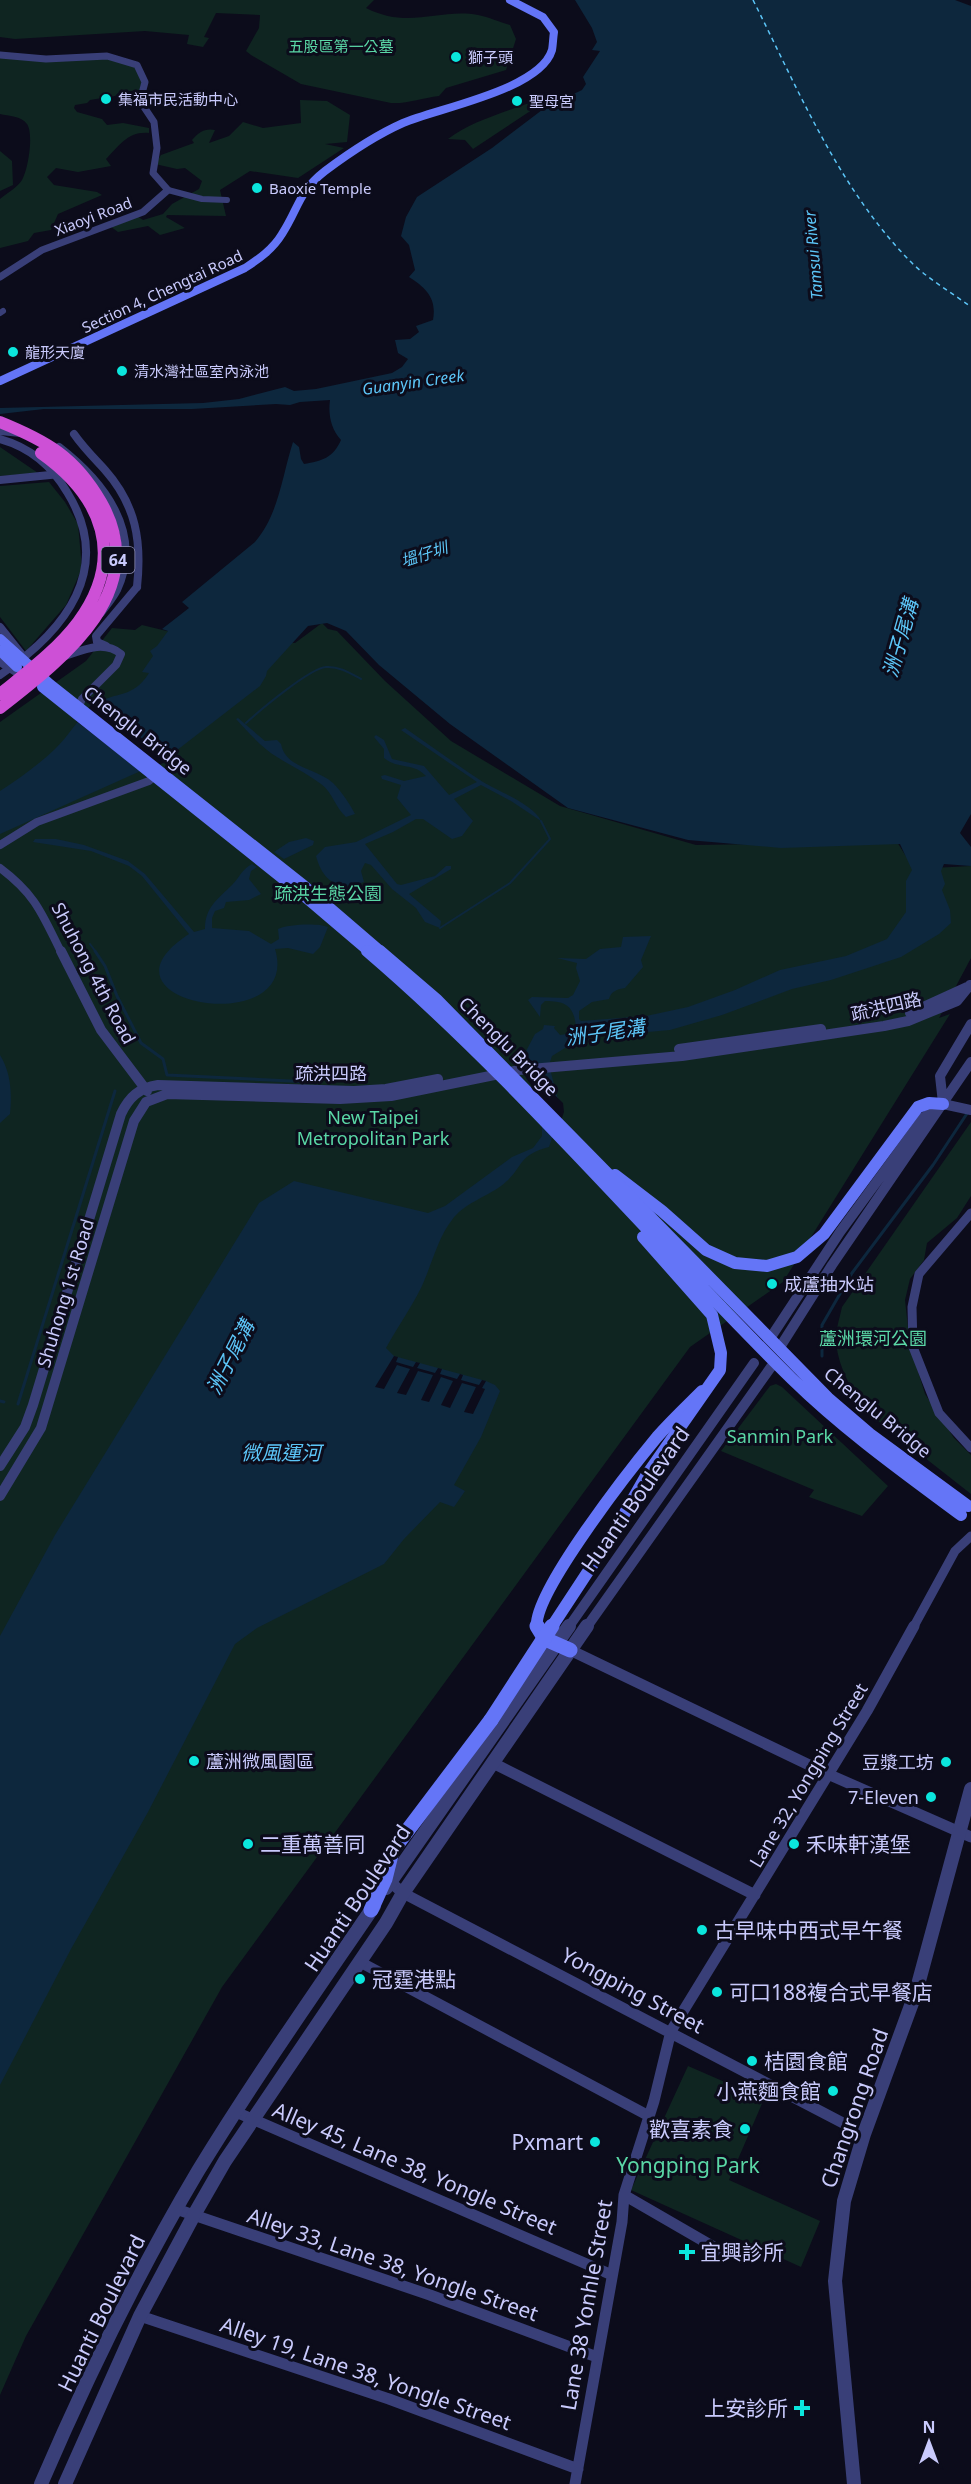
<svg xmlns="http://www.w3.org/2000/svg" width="971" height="2484" font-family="'Noto Sans','Noto Sans TC',sans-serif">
<rect width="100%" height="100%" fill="#0c0c1b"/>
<path fill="#0f2521" d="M 0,0 L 374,0 L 366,8 C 409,30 439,8 478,15 C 489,17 499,22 510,25 L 516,39 L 506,70 L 446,88 L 439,96 C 422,98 407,104 391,103 L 301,84 L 251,55 L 246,51 L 259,28 L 260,15 L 216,13 L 204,37 L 209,38 L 203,47 L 187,44 L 189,35 L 145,31 L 15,39 L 0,37 Z
M 0,56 L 109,58 L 134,66 L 142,81 L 139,92 L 90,100 L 87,103 L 75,105 L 74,108 L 77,112 L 102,119 L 107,125 L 123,123 L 149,128 L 149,133 C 128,131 119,146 106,159 L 111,166 L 78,172 L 56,168 L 47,177 L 54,185 L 97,192 L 102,195 L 58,214 L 51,230 L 34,233 L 28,241 L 0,248 L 0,199 C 7,193 18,187 22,180 C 28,170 34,134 27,124 C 21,116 9,116 0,114 Z
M 542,98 L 547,100 L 473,149 L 465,140 L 448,139 C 472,120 513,110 542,98 Z
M 300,100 L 327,101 L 350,115 L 347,142 L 325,144 L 344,148 L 298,178 L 250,171 L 220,190 L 226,216 L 167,215 L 166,217 L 185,228 L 160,235 L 148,226 L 118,232 L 110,226 L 137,216 L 143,220 L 163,214 L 172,204 L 199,189 L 202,181 L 185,168 L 177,169 L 155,164 L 161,155 L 194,143 L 192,140 C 199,132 205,128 215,130 L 209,143 L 229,136 L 243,122 L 263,128 L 301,123 Z
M 0,151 L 12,161 L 13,185 L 0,191 Z
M 0,447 L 38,473 L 0,476 Z
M 49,482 L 65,502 L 78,524 L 82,568 L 66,605 L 26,651 L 0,617 L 0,486 Z
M 322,623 L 328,629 L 337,631 L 385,681 L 451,741 L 560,806 L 696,845 L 897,842 L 914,869 L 971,866 L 971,958 L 939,1018 L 950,1014 L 783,1282 L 690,1347 L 222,1987 L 26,2336 L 0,2395 L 0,722 L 86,661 L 112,628 L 135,630 L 142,625 L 179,634 L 295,643 Z
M 971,1122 L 971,1196 L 957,1218 L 927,1243 L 924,1260 L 910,1279 L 905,1300 L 910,1345 L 925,1394 L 954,1438 L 971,1455 L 971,1494 L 869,1414 C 852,1393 835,1362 836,1335 C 837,1326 840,1316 842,1307 Z
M 776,1384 L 782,1387 L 888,1486 L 862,1516 L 809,1497 L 814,1490 L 721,1451 L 770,1386 Z
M 688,2066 L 764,2099 L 729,2180 L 820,2221 L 801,2267 L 631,2190 Z"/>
<path fill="#0d273d" d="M 575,0 L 955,0 L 971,6 L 971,814 L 960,833 L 971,847 L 971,866 L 944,864 L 941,871 L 945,884 L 942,890 L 950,910 L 951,923 L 939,934 L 901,957 L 831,980 L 792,989 L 722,1015 L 670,1030 L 592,1037 L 576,1027 C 574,1006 566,1001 545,1001 L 541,1005 L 540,1017 L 528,1000 L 532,997 L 568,998 L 573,995 L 580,981 L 576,968 L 577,963 L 557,958 L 586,959 L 600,949 L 621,947 L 623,937 L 651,936 L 641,960 L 643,967 L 625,988 C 618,989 611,991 609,999 L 592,1002 L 579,1011 L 579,1019 L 581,1021 L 646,1016 L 688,1007 L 735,990 L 780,970 L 846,956 L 887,939 L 906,912 L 906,881 L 912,870 L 900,844 L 781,848 L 688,840 L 568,808 L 450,724 L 379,665 L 346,631 L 327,623 L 308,626 L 267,671 L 266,676 L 260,686 L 163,761 L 0,834 L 0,791 C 19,779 38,765 55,749 C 69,736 79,716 95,705 C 116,690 132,700 149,673 L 142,672 L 153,656 L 150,651 L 157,646 L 168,631 L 162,629 L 189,608 L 182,602 L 255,542 C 279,514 282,476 293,442 L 299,447 L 301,459 L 304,464 C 322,461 333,458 341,440 C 331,429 328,415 330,400 L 300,402 L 290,405 L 276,404 L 192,409 L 44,409 L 0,414 L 0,408 L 203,403 L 239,399 L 285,387 L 294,391 L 316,389 L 392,373 L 402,367 L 408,359 L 398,353 L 395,340 L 410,339 L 419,332 L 416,326 L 433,320 C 437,298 426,288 409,277 L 415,270 L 409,245 L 401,236 L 406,217 L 417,197 L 492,148 L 546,107 L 582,90 L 586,84 L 583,77 L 600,51 L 592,50 L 597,42 L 592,28 Z
M 238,718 L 265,741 L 277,740 L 281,744 C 286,769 317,768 333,783 C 341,791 350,804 355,814 L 346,817 C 335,807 333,793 321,784 C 308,774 291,766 277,757 C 261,747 249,733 236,719 Z
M 405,728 C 431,746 457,765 483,782 C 498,791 534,805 541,821 L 511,801 L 481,785 L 454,799 L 473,821 L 462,836 L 452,839 L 423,819 L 416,819 L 393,832 L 365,844 L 397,884 L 401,885 L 435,876 L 446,866 L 451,866 L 451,869 L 409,894 L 441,921 L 440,928 L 425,922 L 416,908 L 392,889 L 371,865 L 365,863 L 361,871 L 364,882 C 338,891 323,882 316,856 L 325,847 L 356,842 L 411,815 L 397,798 L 401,785 L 382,779 L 381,776 L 385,775 L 404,781 L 426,776 C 413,762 399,770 384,758 L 384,749 L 374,737 L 376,735 L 384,740 L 392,759 L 424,766 L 449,795 L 477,782 L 401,730 Z
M 306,838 L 314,841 L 313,845 L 284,859 L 274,852 L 289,842 Z
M 35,839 L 56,839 L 84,845 L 128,861 L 145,874 L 194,932 L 205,929 C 205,907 218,899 232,885 C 240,877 241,870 252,864 L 257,867 L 251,871 L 249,879 L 261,894 L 249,900 L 226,902 L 224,908 L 215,911 L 212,918 L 212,928 L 249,931 L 271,944 L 279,939 L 278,929 C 288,924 319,923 328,927 L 320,947 L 313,954 L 288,948 L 275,949 C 303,1041 81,1004 189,934 L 142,876 L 129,866 L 91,851 L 33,842 Z
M 544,1025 L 555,1026 L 554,1028 L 560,1035 L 567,1034 L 572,1040 L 565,1048 L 552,1056 L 549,1065 L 561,1111 L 549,1147 C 515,1156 525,1168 501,1186 C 486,1197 463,1204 452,1220 C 438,1237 431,1267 421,1288 C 411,1308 397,1328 386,1348 L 394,1356 L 486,1381 L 495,1385 L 500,1391 L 481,1437 L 454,1485 L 465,1491 L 454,1507 L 440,1502 L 404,1539 L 384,1564 L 257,1628 L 235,1644 L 148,1812 L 71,1949 L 0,2085 L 0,1636 L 55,1535 L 259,1203 L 294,1181 L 428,1213 L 445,1206 L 512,1157 L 533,1148 L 542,1136 L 542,1095 L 528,1077 L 524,1055 L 535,1034 L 543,1029 Z
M 0,1055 C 11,1073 12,1093 10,1114 L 0,1123 Z"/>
<path fill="#0c0c1b" d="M 94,702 L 95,701 L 169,760 L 143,773 L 76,721 Z
M 522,1063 L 563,1103 L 564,1112 L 556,1136 L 539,1096 L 526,1078 Z
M 394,1356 L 398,1357 L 396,1362 L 413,1367 L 416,1362 L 420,1363 L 417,1368 L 435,1373 L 438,1368 L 442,1369 L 440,1374 L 457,1379 L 460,1374 L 463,1375 L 461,1380 L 479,1385 L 482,1380 L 486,1381 L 482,1388 L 485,1389 L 473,1414 L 464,1412 L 476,1387 L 462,1383 L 450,1408 L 441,1405 L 453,1381 L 441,1377 L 429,1402 L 421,1400 L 433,1375 L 418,1371 L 406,1395 L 397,1393 L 410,1369 L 397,1365 L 384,1389 L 375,1387 Z"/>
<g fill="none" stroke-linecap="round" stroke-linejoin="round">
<path stroke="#0d273d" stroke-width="2" d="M 246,723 C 259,711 310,668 326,667 C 339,666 350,673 361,679
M 440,928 L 510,883 L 550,839 L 541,821
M 90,944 L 96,952"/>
<path stroke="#0d273d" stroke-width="3" d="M 95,951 L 105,966 L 117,996 L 141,1043 L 163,1059 L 167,1075 L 311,1082
M 568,1037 L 591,1034
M 822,1356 L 822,1325 L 852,1273 L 933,1165 L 968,1112
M 0,1401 L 4,1402
M 18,1404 L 115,1091"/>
<path stroke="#5cc5f7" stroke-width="1.5" stroke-dasharray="4.5 4" stroke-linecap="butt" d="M 753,0 C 798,89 838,187 909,260 C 926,278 951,292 971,307"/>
<path stroke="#393f78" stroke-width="6" d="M 168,190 L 202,199 L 227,200
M 0,313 L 3,311"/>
<path stroke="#393f78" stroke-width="8" d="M 74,434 C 83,447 94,458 105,470 C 136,505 142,541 137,587
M 0,480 L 60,474
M 0,627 L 23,656
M 0,662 L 16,672"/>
<path stroke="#393f78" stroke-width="9" d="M 971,1213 L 919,1274 L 912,1307 L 913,1347 L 939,1413 L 971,1448
M 913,1628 L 955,1551 L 971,1536"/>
<path stroke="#393f78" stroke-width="11" d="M 570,1650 L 830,1775 L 971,1837
M 493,1763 L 755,1895
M 388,1880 L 403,1893 L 864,2134
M 360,1962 L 649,2116
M 236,2112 L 612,2275
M 624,2195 L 719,2250
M 176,2209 L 430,2295 L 597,2357
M 140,2316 L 389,2399 L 578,2469
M 575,2484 L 622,2222 L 624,2195 L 654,2101 L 671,2031 L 867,1711 L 914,1626"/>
<path stroke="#393f78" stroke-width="7" d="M 0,55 L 46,59 L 107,56 L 137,65 L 145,82 L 140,101 L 154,122 L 157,148 L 153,173 L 168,190 L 143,212 L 42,250 L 0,277"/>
<path stroke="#393f78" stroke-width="8" d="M 0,431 L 21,433
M 0,439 C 29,447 52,466 67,492 C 115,569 65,631 0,675
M 59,447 C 103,481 144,532 117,590 C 113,598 106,606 101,613
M 106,646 L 97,642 L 96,636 L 137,587
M 62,657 C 81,651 103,639 121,654 L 116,665 L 82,699 L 79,706 L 82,714
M 0,845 L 37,822 L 149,781 L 155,776 L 150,769
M 0,868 C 36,895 42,914 61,952"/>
<path stroke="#393f78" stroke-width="10" d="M 61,951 L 101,1030 L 147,1091
M 910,1013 L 967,987
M 679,1049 L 821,1029
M 943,1103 L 940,1076 L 971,1024
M 943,1104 L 971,1110
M 773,1334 L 840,1232 L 924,1117 L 940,1106
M 782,1344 L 832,1265 L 971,1062
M 0,1466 L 25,1427 L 33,1405 L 121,1114 C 129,1097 139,1088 158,1085 L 354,1091 L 386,1089 L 438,1079
M 0,1496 L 41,1428 L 134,1121 L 146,1102 L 167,1094 L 340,1099 L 391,1096 L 519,1070 L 682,1056 L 884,1026 L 908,1021 L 957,1001 L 970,985
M 568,1628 L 754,1363
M 586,1628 L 771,1367"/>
<path stroke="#393f78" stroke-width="14" d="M 386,1888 L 569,1626
M 41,2484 C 87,2377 138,2272 198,2171 C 253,2081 314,1994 374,1906
M 65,2484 L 140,2316 L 194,2215 L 225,2161 L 386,1923 L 403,1893 L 587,1626
M 854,2484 L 835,2281 L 844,2201 L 864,2134 L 916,1992 L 971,1789"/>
<path stroke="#6475f7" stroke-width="8" d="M 0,381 L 245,268 C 259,259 273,249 282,234 C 299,208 298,192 325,171 C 349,153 376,135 403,123 C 438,108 540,90 552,50 C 553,45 553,38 554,32 L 543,17 L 510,0"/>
<path stroke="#6475f7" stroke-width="12" d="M 615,1175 L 662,1211 L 706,1250 L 735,1263 L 767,1266 L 797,1257 L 824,1234 L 918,1107 L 929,1103 L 943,1104
M 537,1628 C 531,1595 633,1466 657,1437 C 671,1421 687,1406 702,1391"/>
<path stroke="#6475f7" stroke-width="15" d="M 537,1626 L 545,1639 L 570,1650
M 371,1910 L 385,1879 L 392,1851 L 491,1720"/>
<path stroke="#6475f7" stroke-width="10" d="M 0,639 L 50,684 L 304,885 L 382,952
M 0,651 L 17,667
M 42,687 L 295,889 L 369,952"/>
<path stroke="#6475f7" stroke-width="12" d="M 367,951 C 520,1082 649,1238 792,1379 C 843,1429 903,1472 961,1515
M 380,951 L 436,999 L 828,1398 L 870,1434 L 968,1506
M 551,1628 L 614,1532 L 646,1476 L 720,1370 L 721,1353 L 712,1315 L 643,1237"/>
<path stroke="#6475f7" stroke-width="15" d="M 491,1720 L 552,1626"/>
<path stroke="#cd50d6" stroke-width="12" d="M 0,422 C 47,441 75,457 101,502 C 152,591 64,658 0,708
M 0,694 C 27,672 57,650 78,622 C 126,557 103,497 41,453"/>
</g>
<g fill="#0be6dd" stroke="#0c0c1b" stroke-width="2">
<circle cx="456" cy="57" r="6"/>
<circle cx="106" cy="99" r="6"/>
<circle cx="517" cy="101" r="6"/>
<circle cx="257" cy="188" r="6"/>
<circle cx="13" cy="352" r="6"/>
<circle cx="122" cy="371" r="6"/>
<circle cx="772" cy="1284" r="6"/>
<circle cx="194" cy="1761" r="6"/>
<circle cx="946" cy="1762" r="6"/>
<circle cx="931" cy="1797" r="6"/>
<circle cx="248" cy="1844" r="6"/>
<circle cx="794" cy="1844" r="6"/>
<circle cx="702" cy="1930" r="6"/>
<circle cx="360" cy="1979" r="6"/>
<circle cx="717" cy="1992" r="6"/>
<circle cx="752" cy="2061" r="6"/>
<circle cx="833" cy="2091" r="6"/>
<circle cx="745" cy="2129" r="6"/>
<circle cx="595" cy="2142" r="6"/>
<path d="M684 2243h6v6h6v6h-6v6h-6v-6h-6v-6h6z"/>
<path d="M799 2399h6v6h6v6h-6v6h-6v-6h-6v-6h6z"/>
</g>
<g text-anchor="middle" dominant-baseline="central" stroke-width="6" stroke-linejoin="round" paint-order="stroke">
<g font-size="15" fill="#5ad7a6" stroke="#0c0c1b">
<text x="341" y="46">五股區第一公墓</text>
</g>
<g font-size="15" fill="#c9cafc" stroke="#0c0c1b" text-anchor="start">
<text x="468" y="57">獅子頭</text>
<text x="118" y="99">集福市民活動中心</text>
<text x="529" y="101">聖母宮</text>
<text x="269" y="188">Baoxie Temple</text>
<text x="25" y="352">龍形天廈</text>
<text x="134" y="371">清水灣社區室內泳池</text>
</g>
<g font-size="15" fill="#c9cafc" stroke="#0c0c1b">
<text transform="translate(93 216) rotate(-21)">Xiaoyi Road</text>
<text transform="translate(162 291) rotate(-25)">Section 4, Chengtai Road</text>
</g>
<g font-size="16" font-style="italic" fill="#5cc5f7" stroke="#0c0c1b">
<text transform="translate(813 255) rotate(-95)">Tamsui River</text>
<text transform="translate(413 382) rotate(-8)">Guanyin Creek</text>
<text transform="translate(424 554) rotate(-18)">塭仔圳</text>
</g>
<rect fill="#0c0c1b" stroke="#9091b8" stroke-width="1.5" x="101.5" y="547" width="33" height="26" rx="4.5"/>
<g font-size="16" font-weight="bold" fill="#c9cafc">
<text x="118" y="560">64</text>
</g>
<g font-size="18" fill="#c9cafc" stroke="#0c0c1b">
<text transform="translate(138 730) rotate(38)">Chenglu Bridge</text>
<text transform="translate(94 973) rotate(62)">Shuhong 4th Road</text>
<text transform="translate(886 1006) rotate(-13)">疏洪四路</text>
<text transform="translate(509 1046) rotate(45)">Chenglu Bridge</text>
<text x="331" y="1073">疏洪四路</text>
<text transform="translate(65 1293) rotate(-73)">Shuhong 1st Road</text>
<text transform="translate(878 1412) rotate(39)">Chenglu Bridge</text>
<text transform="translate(808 1775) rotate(-59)">Lane 32, Yongping Street</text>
</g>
<g font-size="18" fill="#5ad7a6" stroke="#0c0c1b">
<text x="328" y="893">疏洪生態公園</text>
<text x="373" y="1117">New Taipei<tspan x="373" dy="21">Metropolitan Park</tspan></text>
<text x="873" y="1338">蘆洲環河公園</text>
<text x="780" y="1436">Sanmin Park</text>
</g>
<g font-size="18" fill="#c9cafc" stroke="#0c0c1b" text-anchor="start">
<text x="784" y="1284">成蘆抽水站</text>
<text x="206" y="1761">蘆洲微風園區</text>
<text x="934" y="1762" text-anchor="end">豆漿工坊</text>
<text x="919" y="1797" text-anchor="end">7-Eleven</text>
</g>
<g font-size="20" font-style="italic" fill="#5cc5f7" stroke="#0c0c1b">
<text transform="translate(900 638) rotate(-74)">洲子尾溝</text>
<text transform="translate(605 1032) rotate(-8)">洲子尾溝</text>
<text transform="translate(230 1357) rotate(-63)">洲子尾溝</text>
<text x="281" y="1452">微風運河</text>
</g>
<g font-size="21" fill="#c9cafc" stroke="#0c0c1b">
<text transform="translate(635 1499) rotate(-55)">Huanti Boulevard</text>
<text transform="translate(357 1898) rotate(-56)">Huanti Boulevard</text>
<text transform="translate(633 1990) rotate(28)">Yongping Street</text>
<text transform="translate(854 2108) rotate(-71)">Changrong Road</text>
<text transform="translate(415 2168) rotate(23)">Alley 45, Lane 38, Yongle Street</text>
<text transform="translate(393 2264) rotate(19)">Alley 33, Lane 38, Yongle Street</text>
<text transform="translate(586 2305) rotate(-80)">Lane 38 Yonhle Street</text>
<text transform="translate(101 2313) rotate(-64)">Huanti Boulevard</text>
<text transform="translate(366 2373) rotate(19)">Alley 19, Lane 38, Yongle Street</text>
</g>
<g font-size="21" fill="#c9cafc" stroke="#0c0c1b" text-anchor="start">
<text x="260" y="1844">二重萬善同</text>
<text x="806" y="1844">禾味軒漢堡</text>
<text x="714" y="1930">古早味中西式早午餐</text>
<text x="372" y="1979">冠霆港點</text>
<text x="729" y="1992">可口188複合式早餐店</text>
<text x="764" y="2061">桔園食館</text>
<text x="821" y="2091" text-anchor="end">小燕麵食館</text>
<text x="733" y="2129" text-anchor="end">歡喜素食</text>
<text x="583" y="2142" text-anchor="end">Pxmart</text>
<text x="700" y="2252">宜興診所</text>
<text x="788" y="2408" text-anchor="end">上安診所</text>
</g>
<g font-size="21" fill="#5ad7a6" stroke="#0c0c1b">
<text x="688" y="2165">Yongping Park</text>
</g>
</g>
<g transform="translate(929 2442)" stroke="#0c0c1b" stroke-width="4.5" paint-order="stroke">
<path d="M0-4.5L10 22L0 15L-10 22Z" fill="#c9cafc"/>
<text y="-9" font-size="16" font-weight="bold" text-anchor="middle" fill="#c9cafc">N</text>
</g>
</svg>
